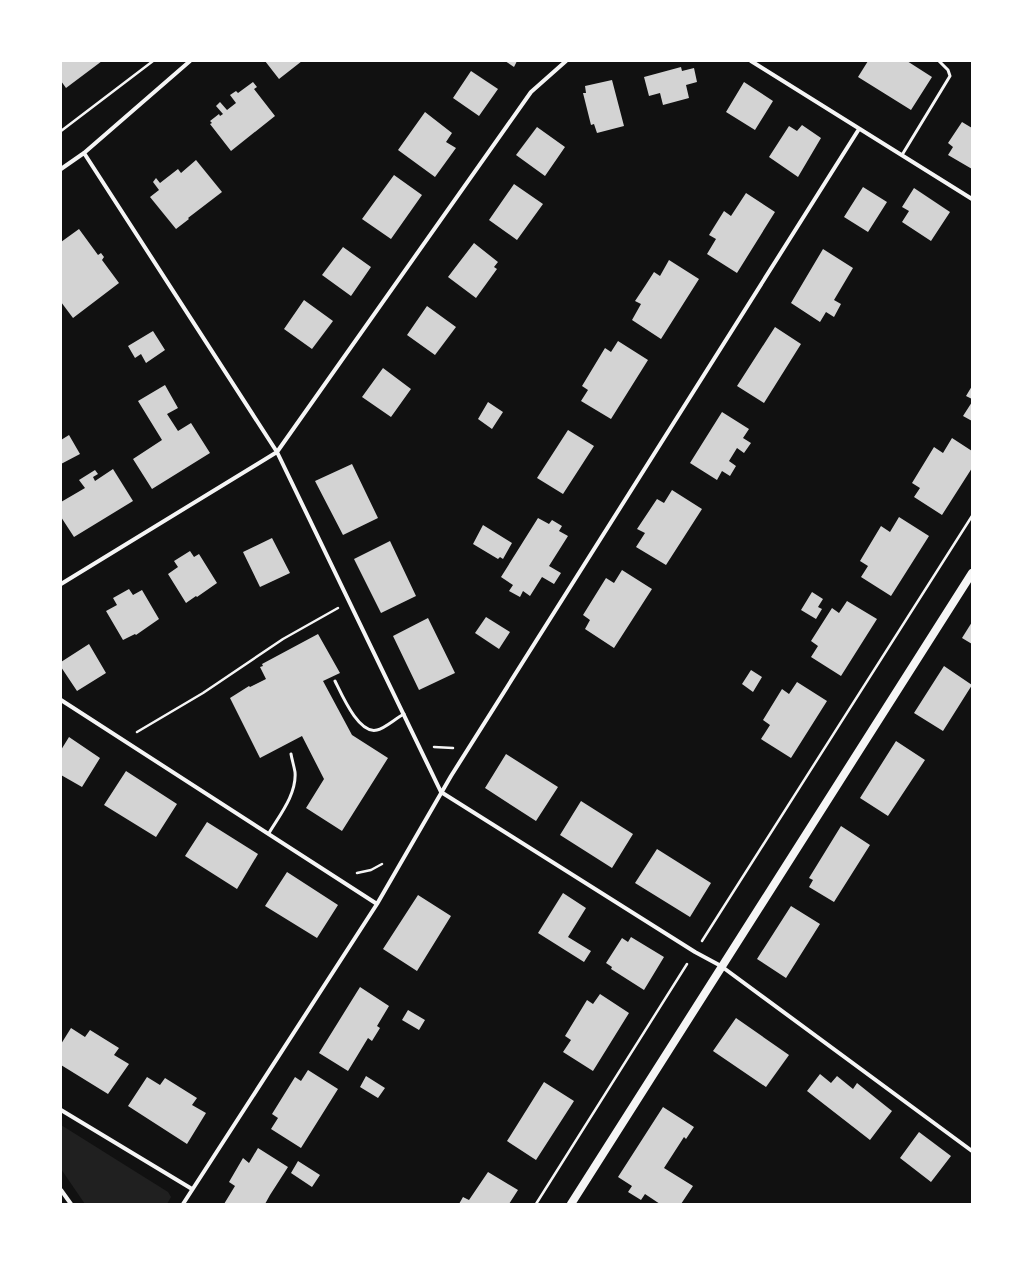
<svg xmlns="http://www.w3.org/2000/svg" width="1033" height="1265" font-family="'Open Sans',sans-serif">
<rect width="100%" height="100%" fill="#111"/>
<path fill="#202020" d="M 61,1125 L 168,1192 L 171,1197 L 167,1204 L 85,1204 L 61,1169 Z"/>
<path fill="#d3d3d3" d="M 61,61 L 102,61 L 66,88 L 61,81 Z
M 265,61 L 302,61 L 279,79 Z
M 505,61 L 517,61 L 514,67 Z
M 868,61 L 907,61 L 932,77 L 911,110 L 858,77 Z
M 681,67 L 682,71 L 694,68 L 697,82 L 686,85 L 689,98 L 663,105 L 660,93 L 649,96 L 644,77 Z
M 471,71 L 498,89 L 479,116 L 453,98 Z
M 612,80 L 624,126 L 597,133 L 594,124 L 591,125 L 583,93 L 586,93 L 585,86 Z
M 253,82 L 257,87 L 254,89 L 275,116 L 231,151 L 210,124 L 212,123 L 210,121 L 219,114 L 220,116 L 223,114 L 216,106 L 220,102 L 227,110 L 236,103 L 230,95 L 236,91 L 238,93 Z
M 744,82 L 773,101 L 755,130 L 726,112 Z
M 425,112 L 452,133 L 446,142 L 456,148 L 435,177 L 398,150 Z
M 962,122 L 972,128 L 972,169 L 948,155 L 953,147 L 948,143 Z
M 802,125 L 821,138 L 798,177 L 769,157 L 789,126 L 797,131 Z
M 537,127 L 565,147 L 545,176 L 516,155 Z
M 196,160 L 222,192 L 188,218 L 189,219 L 176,229 L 150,197 L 159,190 L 153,182 L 156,178 L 160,183 L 178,169 L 181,173 Z
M 394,175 L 422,195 L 391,239 L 362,219 Z
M 514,184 L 543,204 L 517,240 L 489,220 Z
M 863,187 L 887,202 L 868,232 L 844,217 Z
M 914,188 L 950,212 L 931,241 L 902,222 L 909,211 L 902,207 Z
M 746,193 L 775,212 L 737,273 L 707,254 L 716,239 L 709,235 L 724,211 L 731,216 Z
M 79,229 L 98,255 L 101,253 L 104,257 L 102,260 L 119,283 L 73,318 L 61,302 L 61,242 Z
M 474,243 L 498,262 L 494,267 L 497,269 L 476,298 L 448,277 Z
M 343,247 L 371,267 L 351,296 L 322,275 Z
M 823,249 L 853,268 L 834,300 L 841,304 L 834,317 L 826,312 L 820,322 L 791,303 Z
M 669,260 L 699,279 L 661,339 L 632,320 L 641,304 L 635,301 L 645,286 L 654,272 L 660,276 Z
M 304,300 L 333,321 L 312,349 L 284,329 Z
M 427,306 L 456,327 L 435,355 L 407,335 Z
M 775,327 L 801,344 L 764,403 L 737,386 Z
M 153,331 L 165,350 L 146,363 L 141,354 L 135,358 L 128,346 Z
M 618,341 L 648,360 L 611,419 L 581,401 L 588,390 L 582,386 L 605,348 L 611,352 Z
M 383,368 L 411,389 L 391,417 L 362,397 Z
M 165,385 L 178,408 L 167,414 L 178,431 L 191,423 L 210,453 L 152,489 L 133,459 L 162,440 L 138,401 Z
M 972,386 L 972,399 L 966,396 Z
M 488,402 L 503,412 L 492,429 L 478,419 Z
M 972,402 L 972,421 L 963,416 Z
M 722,412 L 749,429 L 743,438 L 751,443 L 744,453 L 737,448 L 729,461 L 736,466 L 730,476 L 722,471 L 717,480 L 690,463 Z
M 568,430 L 594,446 L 563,494 L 537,478 Z
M 69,435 L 80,454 L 61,464 L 61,440 Z
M 952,438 L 972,451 L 972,468 L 942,515 L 914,497 L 920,488 L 912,483 L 934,447 L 943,453 Z
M 352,464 L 378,518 L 343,535 L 315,481 Z
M 113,469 L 133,501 L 74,537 L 61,517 L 61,502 L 85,488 L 79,480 L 95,470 L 98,474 L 93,477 L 95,481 Z
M 672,490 L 702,509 L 666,565 L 636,547 L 645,533 L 637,529 L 657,499 L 664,503 Z
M 899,517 L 929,536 L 891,596 L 861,577 L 868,566 L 860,561 L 881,526 L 890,532 Z
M 538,518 L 549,524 L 552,520 L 562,526 L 559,531 L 568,536 L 549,566 L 561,573 L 554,584 L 542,577 L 530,596 L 523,591 L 520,597 L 509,591 L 513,585 L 501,577 Z
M 483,525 L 512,543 L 503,559 L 500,557 L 498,559 L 473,544 Z
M 272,538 L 290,573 L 260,587 L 243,552 Z
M 390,541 L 416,596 L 381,613 L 354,559 Z
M 190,551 L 194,557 L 199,554 L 217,583 L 197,597 L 196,596 L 186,603 L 168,574 L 178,567 L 174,561 Z
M 622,570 L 652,589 L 614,648 L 585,629 L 590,620 L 583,615 L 606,578 L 614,583 Z
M 129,589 L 133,595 L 142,590 L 159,619 L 136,635 L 135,634 L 123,640 L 106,611 L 117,605 L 113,598 Z
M 812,592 L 823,599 L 818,607 L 822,609 L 816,619 L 801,610 Z
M 847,601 L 877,619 L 841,676 L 811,657 L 818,646 L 811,641 L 832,608 L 839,613 Z
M 486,617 L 510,632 L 499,649 L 475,633 Z
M 428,618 L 455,673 L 419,690 L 393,636 Z
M 972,622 L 972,644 L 962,638 Z
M 318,634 L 340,673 L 323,681 L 352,735 L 388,758 L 342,831 L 306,808 L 324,779 L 302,736 L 260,758 L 230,698 L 249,686 L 250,687 L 266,679 L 260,667 L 263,666 L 262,664 Z
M 89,644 L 106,673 L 77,691 L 61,667 L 61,662 Z
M 944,666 L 972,685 L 943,731 L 914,713 Z
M 751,670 L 762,677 L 753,692 L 742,684 Z
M 797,682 L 827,701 L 791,758 L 761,739 L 770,725 L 763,720 L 782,689 L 789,694 Z
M 69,737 L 100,758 L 82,787 L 61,775 L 61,750 Z
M 896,741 L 925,760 L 888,816 L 860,798 Z
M 506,754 L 558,787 L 536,821 L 485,788 Z
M 126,771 L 177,804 L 156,837 L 104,805 Z
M 581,801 L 633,834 L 612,868 L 560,835 Z
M 207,822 L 258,854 L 237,889 L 185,856 Z
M 841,826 L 870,845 L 834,902 L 809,887 L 813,880 L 809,878 Z
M 657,849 L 711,883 L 690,917 L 635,883 Z
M 287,872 L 338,905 L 317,938 L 265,906 Z
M 563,893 L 586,908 L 568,937 L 591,951 L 584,962 L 538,933 Z
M 418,895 L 451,916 L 417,971 L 383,949 Z
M 791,906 L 820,924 L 786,978 L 757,959 Z
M 631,937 L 664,957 L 644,990 L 611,969 L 612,967 L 606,963 L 622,938 L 628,942 Z
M 360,987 L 389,1006 L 377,1026 L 380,1028 L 372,1041 L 368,1038 L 348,1071 L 319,1053 Z
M 600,994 L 629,1013 L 593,1071 L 563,1052 L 571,1040 L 565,1036 L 587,1000 L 593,1004 Z
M 408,1010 L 425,1020 L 419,1030 L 402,1020 Z
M 736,1018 L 789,1055 L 766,1087 L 713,1051 Z
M 71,1028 L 85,1037 L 90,1030 L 119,1048 L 114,1055 L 129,1064 L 108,1094 L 61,1065 L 61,1044 Z
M 308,1070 L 338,1089 L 301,1148 L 271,1129 L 278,1118 L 272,1114 L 295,1077 L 301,1081 Z
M 820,1074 L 831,1083 L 837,1076 L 853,1089 L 857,1083 L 892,1111 L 870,1140 L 807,1091 Z
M 366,1076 L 385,1088 L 378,1098 L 360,1087 Z
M 147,1077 L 160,1085 L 165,1078 L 197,1098 L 192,1105 L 206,1113 L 187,1144 L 128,1106 Z
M 544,1082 L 574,1101 L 536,1160 L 507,1141 Z
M 663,1107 L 694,1127 L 686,1139 L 684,1137 L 664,1168 L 693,1186 L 681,1204 L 660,1204 L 645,1194 L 641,1200 L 628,1192 L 632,1186 L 618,1177 Z
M 919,1132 L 951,1156 L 931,1182 L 900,1158 Z
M 258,1148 L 288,1167 L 270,1195 L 265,1204 L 224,1204 L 235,1186 L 229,1182 L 243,1158 L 249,1163 Z
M 298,1161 L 320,1175 L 312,1187 L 291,1173 Z
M 488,1172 L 518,1190 L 509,1204 L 459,1204 L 463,1197 L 469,1200 Z"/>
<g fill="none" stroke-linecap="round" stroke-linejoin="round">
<path stroke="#f5f5f5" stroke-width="2.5" d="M 61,131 L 153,61
M 137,732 L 203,693 L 283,639 L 338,608
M 434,747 L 453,748
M 357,873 L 371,870 L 382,864
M 702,941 L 972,516
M 536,1204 L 687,964"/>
<path stroke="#f5f5f5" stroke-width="3" d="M 902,155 L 950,76 L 948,70 L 939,61
M 335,681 C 342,695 359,735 377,730 C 384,729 396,718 404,714
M 269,833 C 279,816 297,794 295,772 C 294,766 292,760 291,754"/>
<path stroke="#f5f5f5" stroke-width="4" d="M 751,61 L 972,199
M 84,153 L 277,452 L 441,792 L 695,952 L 721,966 L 972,1151
M 61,169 L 84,153 L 190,61
M 61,584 L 277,452 L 531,92 L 566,61
M 61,700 L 377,904
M 61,1110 L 192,1189
M 61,1190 L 71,1204
M 183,1204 L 377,904 L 451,776 L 859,129"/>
<path stroke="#f5f5f5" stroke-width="8" d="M 571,1204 L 972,573"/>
</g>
<rect width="1033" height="1265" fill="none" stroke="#ffffff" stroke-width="124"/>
</svg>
